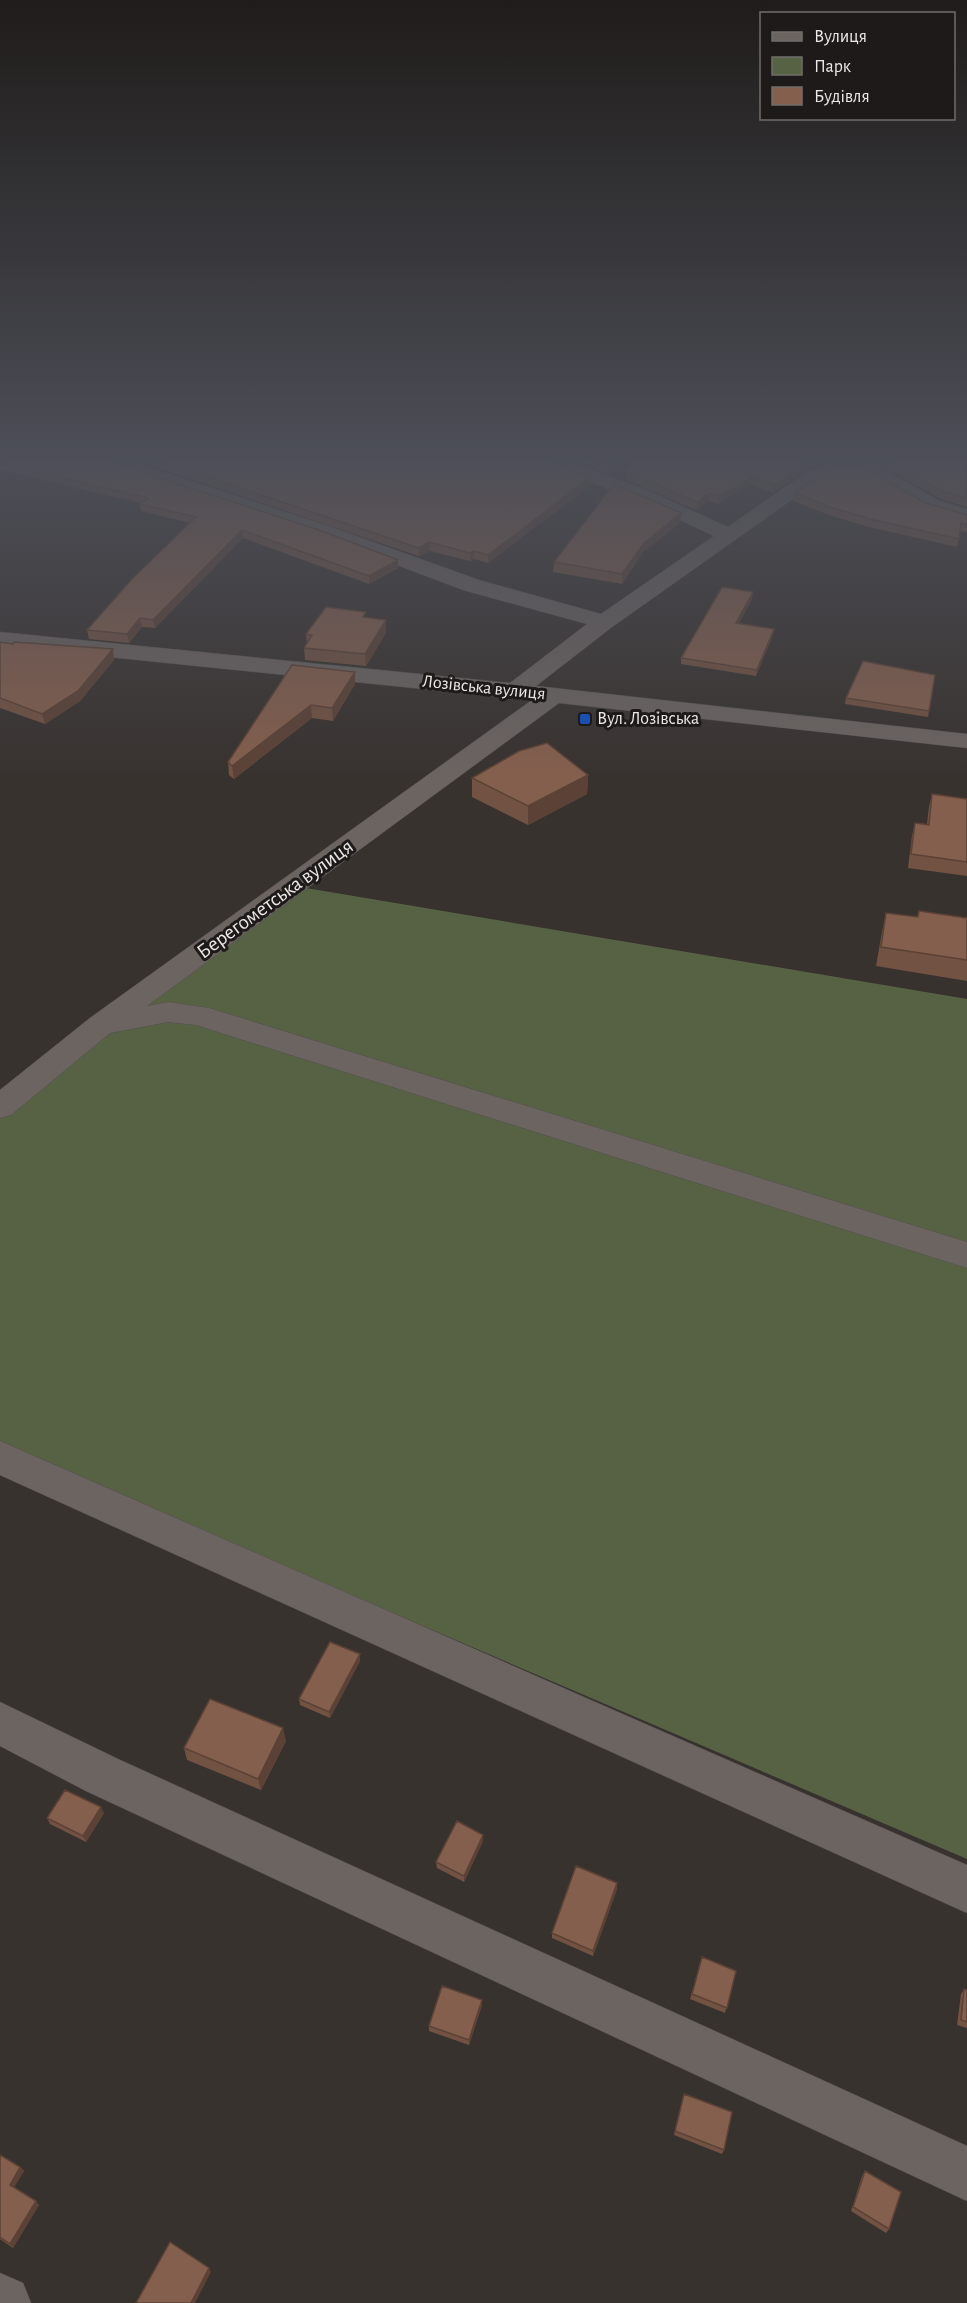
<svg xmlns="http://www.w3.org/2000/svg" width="967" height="2303" font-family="'Alegreya Sans',sans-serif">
<rect width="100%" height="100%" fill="#38322f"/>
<path fill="#576245" d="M 300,887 L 967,999 L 967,1859 L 0,1445 L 0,1110 Z"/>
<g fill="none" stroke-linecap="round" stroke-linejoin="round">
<g stroke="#554f4d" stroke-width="1">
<path id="minor" d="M 86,456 L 114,456 L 334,528 L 479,580 L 601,614 L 714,536 L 633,498 L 531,460 L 529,456 L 555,456 L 647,490 L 728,527 L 811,469 L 845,461 L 844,459 L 846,456 L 906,456 L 904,460 L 878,466 L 940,501 L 967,509 L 967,522 L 926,509 L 858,470 L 824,477 L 612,627 L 536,686 L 967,734 L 967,748 L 559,703 L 147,1006 L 168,1002 L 209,1008 L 967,1242 L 967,1268 L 196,1025 L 168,1022 L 110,1033 L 11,1115 L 0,1118 L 0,1090 L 90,1018 L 532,700 L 0,646 L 0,632 L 510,683 L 587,624 L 463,590 L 320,536 L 88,460 Z
M 0,1441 L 967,1865 L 967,1913 L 0,1475 Z
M 0,1702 L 118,1759 L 967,2146 L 967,2201 L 86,1791 L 0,1746 Z
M 0,2273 L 23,2283 L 31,2303 L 0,2303 Z"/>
</g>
<use href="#minor" fill="#6c6461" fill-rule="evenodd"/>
</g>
<path fill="#725242" d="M 0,456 L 398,560 L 398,568 L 369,584 L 243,538 L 155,628 L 142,627 L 129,643 L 89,639 L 87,630 L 190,523 L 141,511 L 140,504 L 141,503 L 0,470 Z
M 121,456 L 150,456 L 143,463 Z
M 561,456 L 629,456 L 607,473 Z
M 637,456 L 844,456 L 842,459 L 810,467 L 773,493 L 751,484 L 718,504 L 708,501 L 696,510 L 625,479 L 625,471 Z
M 967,456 L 967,507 L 941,499 L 884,467 L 886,459 Z
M 151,458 L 591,485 L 488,563 L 474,559 L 470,561 L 430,551 L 419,556 L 152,466 Z
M 795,493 L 926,503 L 967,515 L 967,532 L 960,531 L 957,547 L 869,527 L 829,515 L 793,501 Z
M 680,523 L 643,552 L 622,584 L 553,572 L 554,562 Z
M 752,599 L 739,623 L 773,635 L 756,676 L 681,664 L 681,658 Z
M 367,618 L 386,633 L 366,666 L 305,660 L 304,648 L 307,643 L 306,634 Z
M 0,642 L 13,644 L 113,649 L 114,660 L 80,701 L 45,724 L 0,708 Z
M 355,672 L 355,684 L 333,721 L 312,718 L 234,779 L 229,775 L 228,762 Z
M 935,675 L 928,717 L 845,704 L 846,698 Z
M 588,775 L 587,794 L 528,825 L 472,797 L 472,778 Z
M 932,794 L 967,799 L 967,876 L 908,868 L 912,836 L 915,823 L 927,824 L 929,807 Z
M 919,911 L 967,918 L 967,981 L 876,966 L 882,932 L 886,913 L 917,917 Z
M 360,1661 L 330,1718 L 300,1705 L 299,1699 Z
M 286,1741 L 261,1790 L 187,1760 L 184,1748 Z
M 104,1813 L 86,1842 L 50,1824 L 47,1818 Z
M 483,1841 L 464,1882 L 437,1868 L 436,1862 Z
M 617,1883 L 617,1889 L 593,1956 L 552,1938 L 552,1933 Z
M 702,1957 L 736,1971 L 725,2013 L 690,1999 Z
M 964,1989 L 967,1990 L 967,2028 L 957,2025 L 961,1994 Z
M 482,2005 L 469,2045 L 429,2031 L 429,2026 Z
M 684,2094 L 724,2150 L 722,2154 L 674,2135 Z
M 0,2155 L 20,2167 L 24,2171 L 14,2187 L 39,2205 L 13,2248 L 0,2239 Z
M 865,2171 L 889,2229 L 886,2233 L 851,2211 L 862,2176 Z"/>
<path fill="#5c4236" d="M 142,456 L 150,456 L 143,463 Z
M 619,456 L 629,456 L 607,473 L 607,465 Z
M 825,456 L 844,456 L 842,459 L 810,467 L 773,493 L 774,485 L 811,459 Z
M 591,477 L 591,485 L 488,563 L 488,555 Z
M 752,477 L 751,484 L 718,504 L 719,496 Z
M 709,493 L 708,501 L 696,510 L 697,502 Z
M 681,513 L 680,523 L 643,552 L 622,584 L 622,574 L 644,543 Z
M 242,530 L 243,538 L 155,628 L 153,620 Z
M 429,542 L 430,551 L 419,556 L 419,548 Z
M 474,551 L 474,559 L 470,561 L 470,553 Z
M 398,560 L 398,568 L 369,584 L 369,576 Z
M 753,592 L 752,599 L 735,629 L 736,623 Z
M 140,618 L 142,627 L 129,643 L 127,634 Z
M 386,620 L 386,633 L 366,666 L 365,654 Z
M 774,629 L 773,635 L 756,676 L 757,670 Z
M 113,649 L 114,660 L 80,701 L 45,724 L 42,714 Z
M 355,672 L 355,684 L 333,721 L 332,708 Z
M 311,705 L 312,718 L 234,779 L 232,766 Z
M 588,775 L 587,794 L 528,825 L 528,806 Z
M 360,1654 L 360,1661 L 330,1718 L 329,1712 Z
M 283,1728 L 286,1741 L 261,1790 L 258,1779 Z
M 101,1807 L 104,1813 L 86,1842 L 83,1836 Z
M 483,1835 L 483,1841 L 464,1882 L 464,1876 Z
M 617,1883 L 617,1889 L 593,1956 L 593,1951 Z
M 482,2000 L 482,2005 L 469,2045 L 469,2040 Z
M 20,2167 L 24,2171 L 13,2189 L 10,2185 Z
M 36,2201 L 39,2205 L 13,2248 L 10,2244 Z
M 209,2268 L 211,2272 L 195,2303 L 191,2303 Z"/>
<path fill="#845f4d" stroke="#5c4236" stroke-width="1.5" d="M 0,456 L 92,456 L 319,530 L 398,560 L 369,576 L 242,530 L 153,620 L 140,618 L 127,634 L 87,630 L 132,579 L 196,517 L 140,504 L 149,498 L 0,463 Z
M 156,456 L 535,456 L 591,477 L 488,555 L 474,551 L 470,553 L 429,542 L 419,548 L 151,458 Z
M 583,456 L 619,456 L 607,465 Z
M 637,456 L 825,456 L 811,459 L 774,485 L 752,477 L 719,496 L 709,493 L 697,502 L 625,471 Z
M 899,456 L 967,456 L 967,498 L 942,491 L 886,459 Z
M 859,465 L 926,503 L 967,515 L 967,524 L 961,523 L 959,539 L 870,519 L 830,507 L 795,493 L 826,471 Z
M 614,484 L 681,513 L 644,543 L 622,574 L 554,562 Z
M 722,587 L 753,592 L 736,623 L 774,629 L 757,670 L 681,658 Z
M 326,607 L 366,612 L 363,617 L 386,620 L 365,654 L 304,648 L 312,635 L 306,634 Z
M 0,642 L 13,644 L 14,642 L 113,649 L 78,691 L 42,714 L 0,698 Z
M 863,661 L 935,675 L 929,711 L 846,698 Z
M 292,665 L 355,672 L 332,708 L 311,705 L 232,766 L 228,762 Z
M 547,743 L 588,775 L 528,806 L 472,778 L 519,751 Z
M 932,794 L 967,799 L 967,862 L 911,854 L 915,823 L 929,825 Z
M 919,911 L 967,918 L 967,960 L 881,947 L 886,913 L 918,917 Z
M 330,1642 L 360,1654 L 329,1712 L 299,1699 Z
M 210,1699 L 283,1728 L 258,1779 L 184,1748 Z
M 65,1790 L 101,1807 L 83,1836 L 47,1818 Z
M 457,1821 L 483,1835 L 464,1876 L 436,1862 Z
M 576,1866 L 617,1883 L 593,1951 L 552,1933 Z
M 702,1957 L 736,1971 L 727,2008 L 692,1994 Z
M 442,1986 L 482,2000 L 469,2040 L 429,2026 Z
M 964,1989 L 967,1990 L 967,2022 L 961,2020 Z
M 684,2094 L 732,2112 L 724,2150 L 675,2131 Z
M 0,2155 L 20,2167 L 10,2185 L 36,2201 L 10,2244 L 0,2237 Z
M 865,2171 L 901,2192 L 889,2229 L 853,2207 Z
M 170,2242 L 209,2268 L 191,2303 L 136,2303 Z"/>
<linearGradient id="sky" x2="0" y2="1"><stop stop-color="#1f1c1a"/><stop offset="0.59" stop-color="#4d4f58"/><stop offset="1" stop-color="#4d4f58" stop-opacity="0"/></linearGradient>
<rect width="967" height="778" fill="url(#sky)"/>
<rect fill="#1a4fb4" stroke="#1d1a19" stroke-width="2" x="579" y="713" width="12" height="12" rx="3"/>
<g text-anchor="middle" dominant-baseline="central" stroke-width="6" stroke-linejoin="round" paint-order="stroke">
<g font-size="18" fill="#ede9e7" stroke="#1d1a19">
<text transform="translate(484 688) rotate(6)">Лозівська вулиця</text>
</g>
<g font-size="18" fill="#ede9e7" stroke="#1d1a19" text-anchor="start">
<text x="597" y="719">Вул. Лозівська</text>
</g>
<g font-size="21" fill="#ede9e7" stroke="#1d1a19">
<text transform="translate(275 899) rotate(-36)">Берегометська вулиця</text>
</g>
</g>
<rect x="760" y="12" width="195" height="108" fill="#1d1a19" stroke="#706d6b" stroke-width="1.5"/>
<rect x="772" y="32" width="30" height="9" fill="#6c6461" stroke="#706d6b" stroke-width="1.5"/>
<text x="814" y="42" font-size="18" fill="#ede9e7">Вулиця</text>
<rect x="772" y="57" width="30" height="18" fill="#576245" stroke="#706d6b" stroke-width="1.5"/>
<text x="814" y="72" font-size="18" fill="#ede9e7">Парк</text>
<rect x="772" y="87" width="30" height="18" fill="#845f4d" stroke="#706d6b" stroke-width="1.5"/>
<text x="814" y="102" font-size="18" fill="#ede9e7">Будівля</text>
</svg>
